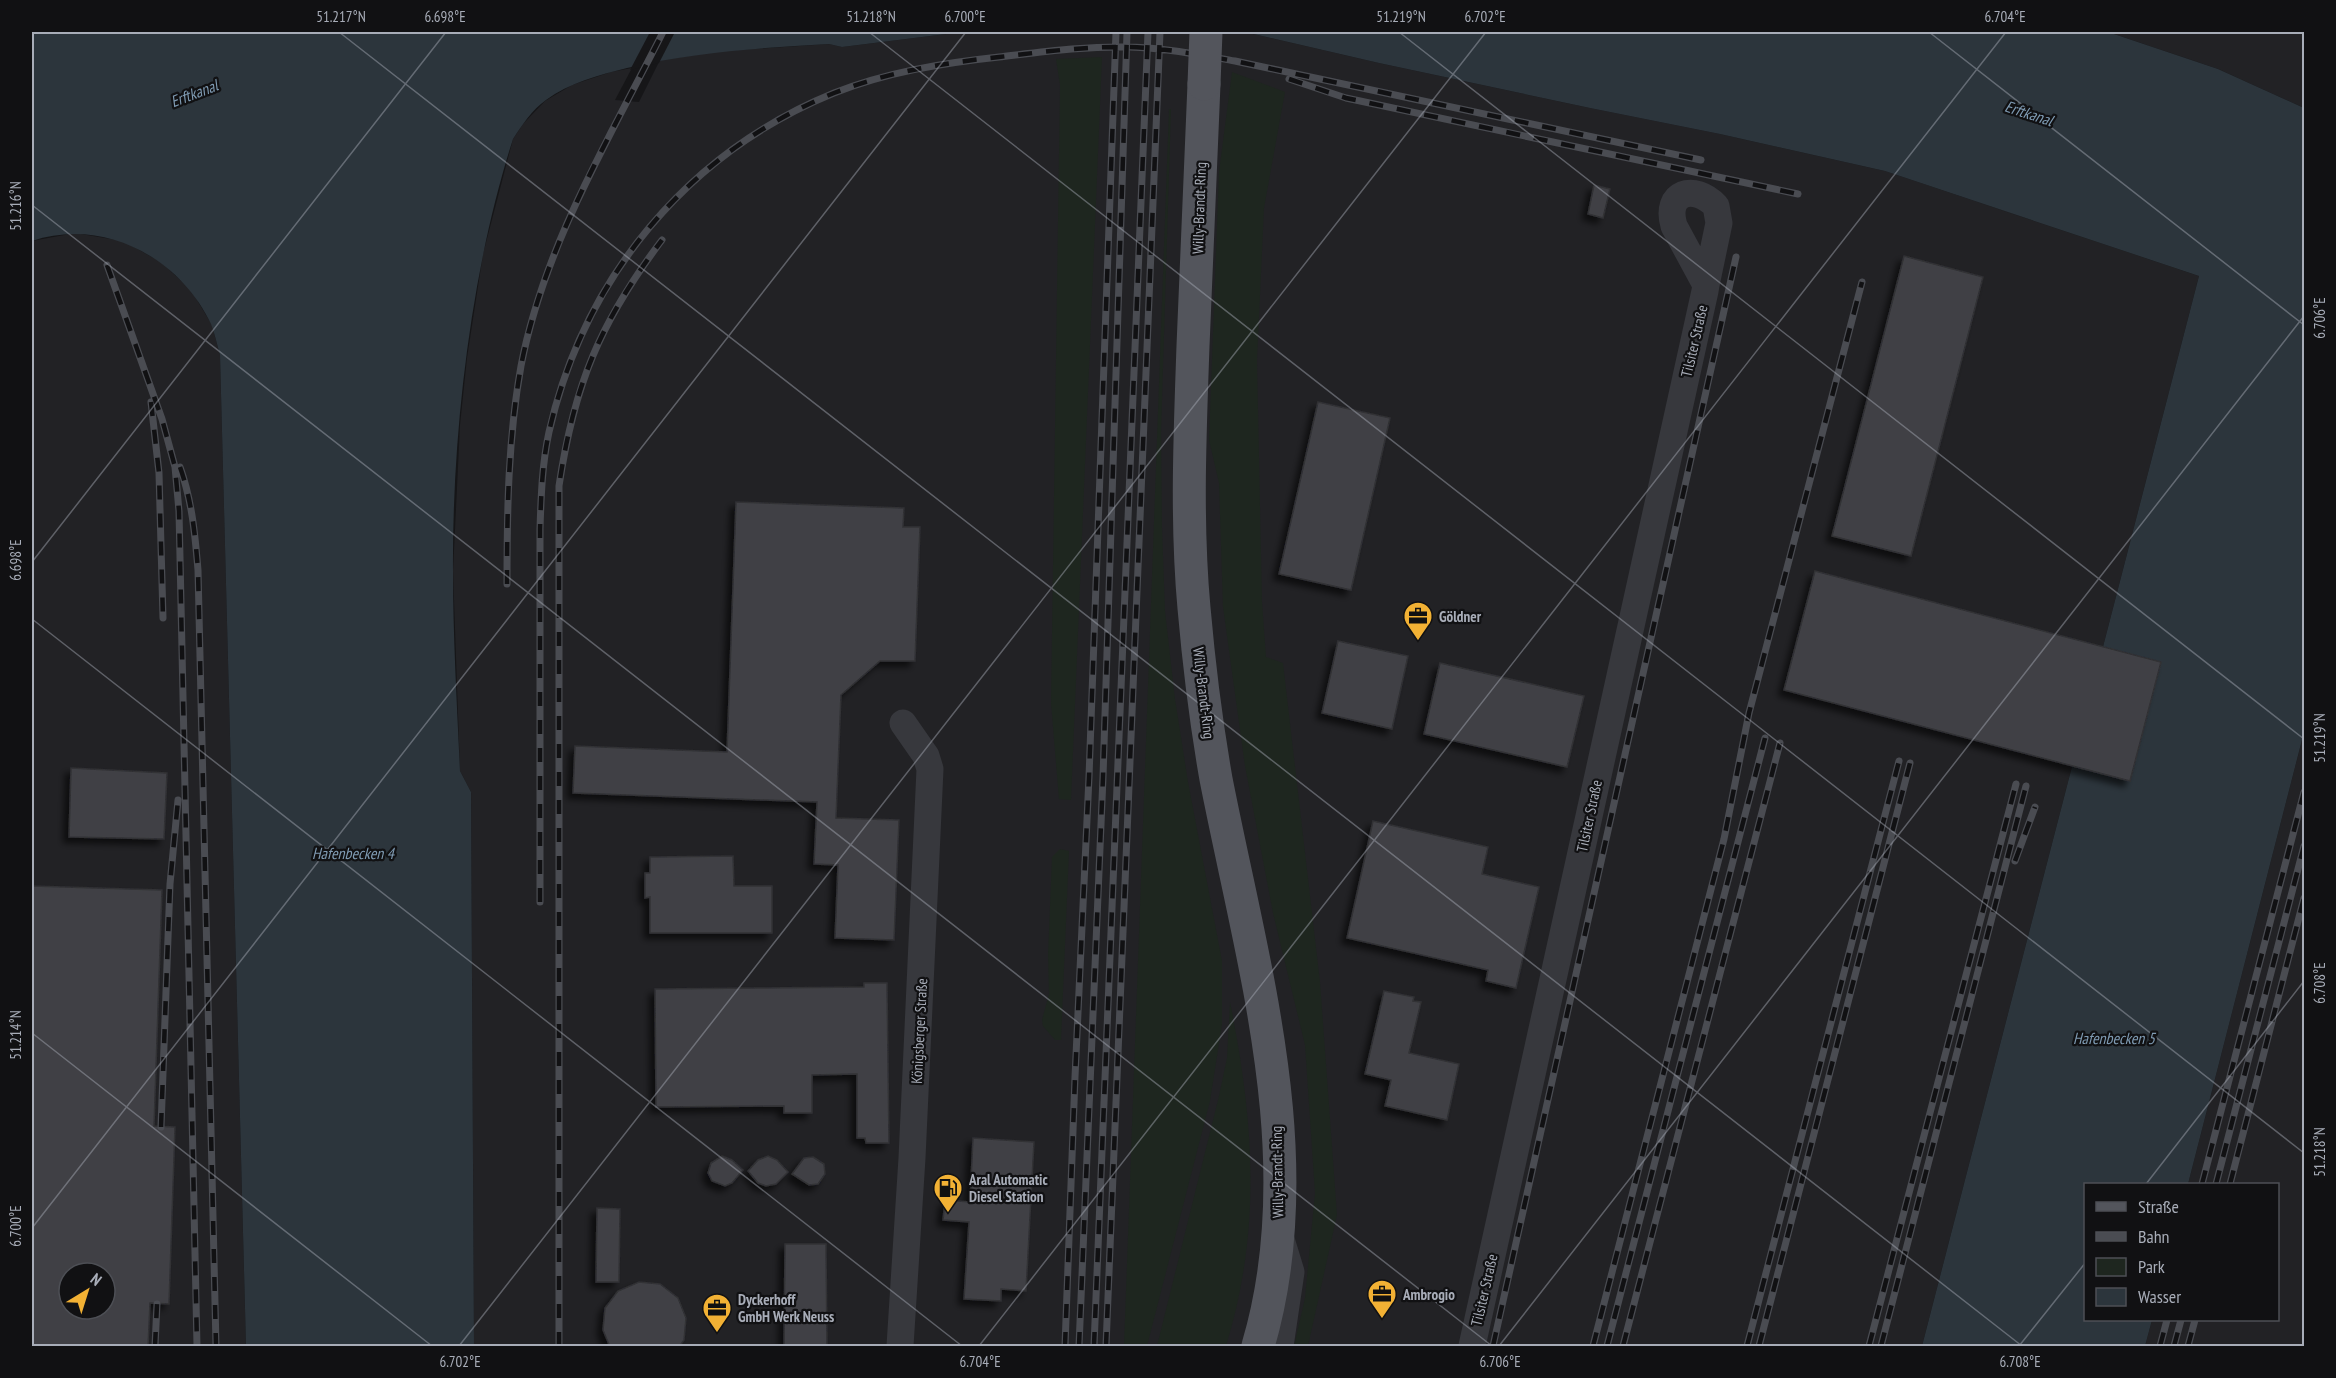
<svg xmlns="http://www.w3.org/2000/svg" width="2336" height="1378" font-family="'PT Sans Narrow',sans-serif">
<defs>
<filter id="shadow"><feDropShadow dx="-5.5" dy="5.5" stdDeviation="3" flood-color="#0009"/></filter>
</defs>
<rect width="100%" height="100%" fill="#161618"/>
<path fill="#222225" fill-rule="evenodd" d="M 962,32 L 1245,32 L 1379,63 L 1590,108 L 1720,134 L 1885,171 L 2199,276 L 1922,1346 L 474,1346 L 471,792 L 460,771 L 453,571 L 460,425 L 467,358 L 483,254 L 513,139 L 523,124 L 545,101 L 572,85 L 611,72 L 632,68 L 615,100 L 639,102 L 660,60 L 722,51 L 829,44 L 842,47 Z
M 2108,32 L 2304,32 L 2304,108 L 2218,69 Z
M 75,233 L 123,241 L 161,262 L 191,290 L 212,325 L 220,355 L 246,1346 L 32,1346 L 32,241 ZM 69,1273 L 105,1273 L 105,1309 L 69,1309 Z
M 2304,732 L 2304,1346 L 2145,1346 L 2152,1320 L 2278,1320 L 2278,1184 L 2188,1184 Z"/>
<path fill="#1e261f" d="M 1102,57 L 1071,800 L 1059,799 L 1051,703 L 1060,85 L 1056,59 Z
M 1232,72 L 1285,92 L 1264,208 L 1257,361 L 1262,602 L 1266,657 L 1283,663 L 1320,982 L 1337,1215 L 1308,1346 L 1294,1346 L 1305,1298 L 1315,1193 L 1305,1045 L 1273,913 L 1245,766 L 1223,607 L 1219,483 L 1209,440 L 1219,172 Z
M 1169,109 L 1171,109 L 1161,433 L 1162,528 L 1165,611 L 1175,699 L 1188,782 L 1222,961 L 1222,1024 L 1210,1101 L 1147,1346 L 1124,1346 Z
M 1060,849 L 1069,851 L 1061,1040 L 1055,1040 L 1043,1026 L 1042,1020 L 1049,994 L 1048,955 L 1052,857 Z
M 1230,1002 C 1254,1122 1262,1228 1226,1346 L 1157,1346 L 1219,1096 L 1227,1058 Z"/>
<path fill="#2c353c" d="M 32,32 L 962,32 L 842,47 L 829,44 C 760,48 694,52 627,68 C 599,75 569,83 546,100 C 532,110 522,125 513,139 C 471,269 452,433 453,571 C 453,637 457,704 460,771 L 471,792 L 474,1346 L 246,1346 L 220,355 C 217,345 215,334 211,324 C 180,258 104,217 32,241 Z
M 1245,32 L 2108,32 L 2218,69 L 2304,108 L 2304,732 L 2188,1184 L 2086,1184 L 2086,1320 L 2152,1320 L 2145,1346 L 1922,1346 L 2199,276 L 1885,171 L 1720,134 L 1590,108 L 1379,63 Z"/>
<path fill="#161618" d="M 650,32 L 675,32 L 659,63 L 630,70 Z"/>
<path fill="#404145" stroke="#303034" stroke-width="1.5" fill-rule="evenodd" filter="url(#shadow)" d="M 1594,185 L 1610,189 L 1603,218 L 1588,214 Z
M 1904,256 L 1983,277 L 1911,556 L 1832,536 Z
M 1318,402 L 1390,418 L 1351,590 L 1279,574 Z
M 736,502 L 904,508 L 903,527 L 920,527 L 915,661 L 880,661 L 841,695 L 836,818 L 899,820 L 894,940 L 835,938 L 838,865 L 814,864 L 817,802 L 573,793 L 575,746 L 727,752 Z
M 1815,571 L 2161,662 L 2130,781 L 1784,690 Z
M 1338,641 L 1408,656 L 1392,729 L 1322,713 Z
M 1440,663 L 1584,696 L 1567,767 L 1424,734 Z
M 71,768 L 167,773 L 164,839 L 69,837 Z
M 1373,821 L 1488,847 L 1482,874 L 1539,887 L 1516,988 L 1486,981 L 1488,970 L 1347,938 Z
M 733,856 L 734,886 L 772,886 L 772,933 L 650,933 L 650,897 L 645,898 L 645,873 L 650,873 L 650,857 Z
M 32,886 L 162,890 L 154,1126 L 175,1127 L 169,1304 L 150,1303 L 148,1347 L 32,1347 ZM 69,1273 L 105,1273 L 105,1309 L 69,1309 Z
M 864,983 L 887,983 L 889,1143 L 866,1143 L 865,1138 L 857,1138 L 857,1074 L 812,1075 L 812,1113 L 784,1113 L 784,1106 L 656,1107 L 655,989 L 864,987 Z
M 1384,991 L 1414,997 L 1413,1001 L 1421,1002 L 1409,1053 L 1459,1064 L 1447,1120 L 1385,1106 L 1391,1080 L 1365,1074 Z
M 973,1138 L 1034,1142 L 1026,1291 L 1001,1289 L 1001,1301 L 964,1299 L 969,1222 L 943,1220 L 945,1200 L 970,1202 Z
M 722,1156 L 732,1160 L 743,1170 L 732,1183 L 725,1186 L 712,1181 L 708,1173 L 711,1163 Z
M 768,1156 L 777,1160 L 788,1172 L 776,1184 L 766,1186 L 758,1183 L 748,1171 L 758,1160 Z
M 813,1157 L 824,1164 L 825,1174 L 818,1184 L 809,1185 L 792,1174 L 804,1158 Z
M 597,1208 L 620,1209 L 619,1282 L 596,1282 Z
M 785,1244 L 826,1244 L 827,1347 L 784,1347 Z
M 639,1282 L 660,1284 L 678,1298 L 686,1318 L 684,1340 L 679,1347 L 610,1347 L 603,1330 L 605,1308 L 618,1291 Z"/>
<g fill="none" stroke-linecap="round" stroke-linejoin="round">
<path stroke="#37383d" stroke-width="27" d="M 900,1346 L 912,1158 L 930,769 L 926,756 L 903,723
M 1280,1346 L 1291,1272 L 1280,1236
M 1472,1346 L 1705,291 L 1706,285 L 1719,223 L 1716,206 C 1694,183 1664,192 1674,226 L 1706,285"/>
<path stroke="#53555c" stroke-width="33" d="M 1204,84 C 1201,171 1197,258 1193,346 C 1190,433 1186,521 1194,608 C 1199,665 1206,722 1216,779 C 1252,963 1313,1160 1258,1346"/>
<g stroke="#4a4c52" stroke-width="7">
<path id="rail" d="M 1289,79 L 1346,98 L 1798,194
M 107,265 L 162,419 L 175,467 L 179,511 L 197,1346
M 151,402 L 159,473 L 163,618
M 180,467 C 192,501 195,534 198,570 L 216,1346
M 507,584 C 507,511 508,439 521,366 C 544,246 609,139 663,32
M 2015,861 L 2035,807
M 540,902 L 540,529 C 541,497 542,464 549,432 C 584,278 687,153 834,93 C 887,72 943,63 999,57 C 1042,52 1086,46 1130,47 C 1165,48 1200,55 1235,61 L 1701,160
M 161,1127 L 170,884 L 178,800
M 2202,1184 L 2304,792
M 2216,1184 L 2304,846
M 2230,1184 L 2304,898
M 155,1346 L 157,1304
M 559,1346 L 559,486 C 574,385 600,322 662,240
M 1065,1346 L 1075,1077 L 1089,777 L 1116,32
M 1079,1346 L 1103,777 L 1127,32
M 1094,1346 L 1148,32
M 1106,1346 L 1160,32
M 1493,1346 L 1736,257
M 1593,1346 L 1724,839 L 1749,713 L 1862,282
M 1607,1346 L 1765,738
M 1623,1346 L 1780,743
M 1747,1346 L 1899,761
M 1759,1346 L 1910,763
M 1869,1346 L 2016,784
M 1881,1346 L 2026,786
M 2160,1346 L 2167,1320
M 2174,1346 L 2181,1320
M 2188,1346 L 2195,1320"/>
</g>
<use href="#rail" stroke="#111113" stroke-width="4.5" stroke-dasharray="14" stroke-linecap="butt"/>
<path stroke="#53555c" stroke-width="33" d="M 1204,84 L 1206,32"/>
</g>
<path fill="none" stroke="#a8adb8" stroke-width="1.5" stroke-opacity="0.45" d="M 339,32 L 2022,1346M 869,32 L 2304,1153M 1399,32 L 2304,739M 1929,32 L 2304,325M 32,205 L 1492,1346M 32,562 L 446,32M 32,619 L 962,1346M 32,1033 L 432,1346M 2146,1184 L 2304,981M 32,1228 L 966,32M 459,1346 L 1486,32M 979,1346 L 2006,32M 1499,1346 L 2304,316M 2019,1346 L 2086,1262"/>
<defs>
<g id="office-pin" transform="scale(1.5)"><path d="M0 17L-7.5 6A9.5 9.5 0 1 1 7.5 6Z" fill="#f2b134" stroke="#111113"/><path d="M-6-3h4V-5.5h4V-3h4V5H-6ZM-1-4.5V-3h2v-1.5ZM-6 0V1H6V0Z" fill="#111"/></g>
<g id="fuel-pin" transform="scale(1.5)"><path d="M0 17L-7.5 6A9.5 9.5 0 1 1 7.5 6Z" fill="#f2b134" stroke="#111113"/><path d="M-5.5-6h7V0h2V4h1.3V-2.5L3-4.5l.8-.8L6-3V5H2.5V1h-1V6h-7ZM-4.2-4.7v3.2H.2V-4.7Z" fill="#111"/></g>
</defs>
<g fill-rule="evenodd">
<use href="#office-pin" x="1418" y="616"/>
<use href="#fuel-pin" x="948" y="1188"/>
<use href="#office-pin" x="1382" y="1294"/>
<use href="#office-pin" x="717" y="1308"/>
</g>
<g text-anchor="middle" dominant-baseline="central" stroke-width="4.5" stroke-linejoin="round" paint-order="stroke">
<g font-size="15" fill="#a8adb8" stroke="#111113">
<text transform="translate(1199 208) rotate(-88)">Willy-Brandt-Ring</text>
<text transform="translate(1694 341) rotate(-77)">Tilsiter Straße</text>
<text transform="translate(1204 693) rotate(83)">Willy-Brandt-Ring</text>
<text transform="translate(1589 816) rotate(-78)">Tilsiter Straße</text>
<text transform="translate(919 1031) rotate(-87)">Königsberger Straße</text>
<text transform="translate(1277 1172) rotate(-91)">Willy-Brandt-Ring</text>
<text transform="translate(1484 1290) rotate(-77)">Tilsiter Straße</text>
</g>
<g font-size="15" font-weight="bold" fill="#a8adb8" stroke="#111113" text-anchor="start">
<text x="1439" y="616">Göldner</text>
<text x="969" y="1179">Aral Automatic<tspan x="969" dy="17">Diesel Station</tspan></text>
<text x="1403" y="1294">Ambrogio</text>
<text x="738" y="1299">Dyckerhoff<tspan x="738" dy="17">GmbH Werk Neuss</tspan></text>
</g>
<g font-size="16" font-style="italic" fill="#7f9bb3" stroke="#111113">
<text transform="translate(194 93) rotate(-21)">Erftkanal</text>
<text transform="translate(2029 113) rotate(18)">Erftkanal</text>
<text x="353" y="853">Hafenbecken 4</text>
<text x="2114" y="1038">Hafenbecken 5</text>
</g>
</g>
<rect width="2336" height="1378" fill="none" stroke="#111113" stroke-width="66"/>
<rect x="2084" y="1183" width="195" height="138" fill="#111113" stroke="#4d4f55" stroke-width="1.5"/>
<rect x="2096" y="1202" width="30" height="9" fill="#53555c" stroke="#4d4f55" stroke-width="1.5"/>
<text x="2138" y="1213" font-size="18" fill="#a8adb8">Straße</text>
<rect x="2096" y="1232" width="30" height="9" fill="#4a4c52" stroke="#4d4f55" stroke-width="1.5"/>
<text x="2138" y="1243" font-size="18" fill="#a8adb8">Bahn</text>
<rect x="2096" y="1258" width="30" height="18" fill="#1e261f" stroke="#4d4f55" stroke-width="1.5"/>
<text x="2138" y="1273" font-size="18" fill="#a8adb8">Park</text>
<rect x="2096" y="1288" width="30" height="18" fill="#2c353c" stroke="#4d4f55" stroke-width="1.5"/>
<text x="2138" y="1303" font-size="18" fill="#a8adb8">Wasser</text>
<g transform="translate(87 1291) rotate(38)"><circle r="28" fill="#111113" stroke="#4d4f55" stroke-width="1.5"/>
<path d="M0-4.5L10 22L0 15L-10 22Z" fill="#f2b134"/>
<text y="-9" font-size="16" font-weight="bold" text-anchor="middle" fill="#a8adb8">N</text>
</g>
<rect x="33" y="33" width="2270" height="1312" fill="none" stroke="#a8adb8" stroke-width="2"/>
<g font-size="15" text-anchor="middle" fill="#a8adb8">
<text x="341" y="22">51.217°N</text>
<text x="445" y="22">6.698°E</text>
<text x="871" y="22">51.218°N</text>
<text x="965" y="22">6.700°E</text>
<text x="1401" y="22">51.219°N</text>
<text x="1485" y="22">6.702°E</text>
<text x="2005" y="22">6.704°E</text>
<text transform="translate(16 206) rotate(-90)" y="5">51.216°N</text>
<text transform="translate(2320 318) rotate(-90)" y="5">6.706°E</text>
<text transform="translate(16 560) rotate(-90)" y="5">6.698°E</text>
<text transform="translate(2320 738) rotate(-90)" y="5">51.219°N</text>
<text transform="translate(2320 983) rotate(-90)" y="5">6.708°E</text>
<text transform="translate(16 1035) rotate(-90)" y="5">51.214°N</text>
<text transform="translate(2320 1152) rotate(-90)" y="5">51.218°N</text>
<text transform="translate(16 1226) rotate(-90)" y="5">6.700°E</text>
<text x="460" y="1367">6.702°E</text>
<text x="980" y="1367">6.704°E</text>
<text x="1500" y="1367">6.706°E</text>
<text x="2020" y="1367">6.708°E</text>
</g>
</svg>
